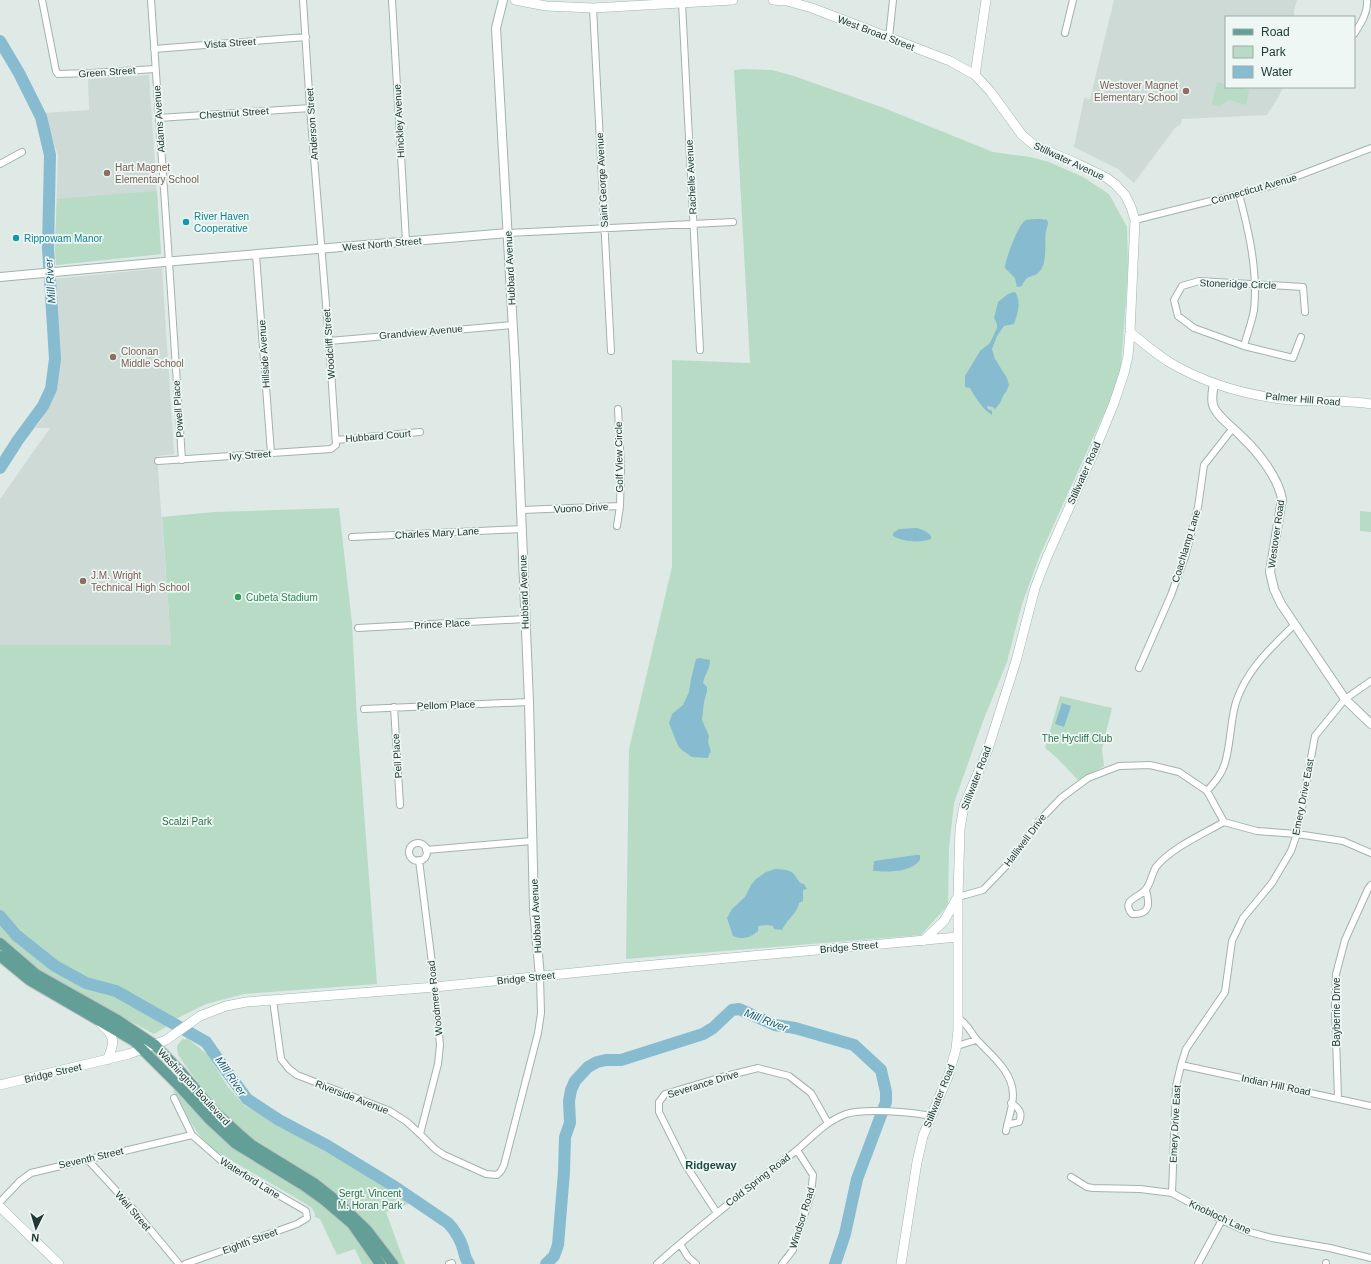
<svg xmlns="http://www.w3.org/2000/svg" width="1371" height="1264" font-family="Helvetica,sans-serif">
<rect width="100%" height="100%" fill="#dfeae6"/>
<path fill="#cddad5" d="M 1114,0 L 1297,0 L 1294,11 L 1294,17 L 1226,17 L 1226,87 L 1283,87 L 1279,96 L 1267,115 L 1182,119 L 1181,124 L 1175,128 L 1134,183 L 1118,169 L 1074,147 L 1084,98 L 1090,99 Z
M 149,75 L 161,254 L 56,265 L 55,247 L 58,155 L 43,113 L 89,110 L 88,79 Z
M 162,268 L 174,454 L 157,456 L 171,645 L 0,645 L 0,499 L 50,428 L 35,428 L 40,422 L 56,388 L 59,368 L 53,279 Z"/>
<path fill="#b8dbc5" d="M 745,69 L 772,70 L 794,76 L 884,108 L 993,152 L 1030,157 L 1049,162 L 1083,177 L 1109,194 L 1127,227 L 1128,265 L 1125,313 L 1121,365 L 1117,385 L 1040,555 L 1022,604 L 1007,662 L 983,721 L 954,803 L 949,848 L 948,905 L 921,935 L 626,959 L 629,749 L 672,567 L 672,360 L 750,363 L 734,70 Z
M 1217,82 L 1226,84 L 1226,87 L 1238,87 L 1249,90 L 1246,105 L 1229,100 L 1219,106 L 1212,104 Z
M 157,191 L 161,254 L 56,265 L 55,247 L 57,199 Z
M 339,508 L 352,623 L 357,719 L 377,984 L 244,994 L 206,1004 L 178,1018 L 168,1026 L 154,1034 L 41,973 L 0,940 L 0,645 L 171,645 L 162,517 L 214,512 Z
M 1360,511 L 1371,512 L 1371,532 L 1360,531 Z
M 1060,696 L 1112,708 L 1102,749 L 1104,766 L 1078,780 L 1057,758 L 1045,748 Z
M 183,1038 L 184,1040 L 187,1038 L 208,1055 L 228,1087 L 244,1105 L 377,1181 L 411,1203 L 386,1212 L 405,1264 L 398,1264 L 377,1234 L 359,1216 L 258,1144 L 223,1115 L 211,1101 L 178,1055 L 177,1046 Z
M 175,1089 L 206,1123 L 233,1147 L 302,1189 L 331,1211 L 349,1228 L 377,1264 L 362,1264 L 355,1249 L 337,1255 L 320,1219 L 315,1217 L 315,1214 L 312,1208 C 291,1194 267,1182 246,1169 C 230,1160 213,1151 201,1137 C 189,1123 183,1105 173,1090 Z"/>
<path fill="#87bbcf" d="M 1042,219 L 1044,220 L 1046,219 L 1048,222 C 1048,225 1047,227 1046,231 C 1044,241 1048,262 1040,271 C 1033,279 1027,273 1022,286 L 1017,287 L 1015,278 L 1005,268 C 1005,260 1019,222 1026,220 C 1030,219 1037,219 1042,219 Z
M 1014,292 L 1016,293 C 1021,304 1018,312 1014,324 L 1004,326 L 997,336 L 992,349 L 995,359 L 1007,378 L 1009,385 L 1006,392 L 1004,394 L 1000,403 L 995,409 L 993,407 L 987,406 L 988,409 L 992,411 L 992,415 C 984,411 974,396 970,388 L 965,387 L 965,376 L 980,351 L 990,343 L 997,328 L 997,324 L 994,318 L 998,302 L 1008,294 Z
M 917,528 C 923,530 927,531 931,536 L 931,539 C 921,543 903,542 893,536 L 893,533 L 899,529 Z
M 699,658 L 710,660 C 710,670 705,673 703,683 L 707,687 L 707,691 L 704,702 L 702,720 L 709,736 L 708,742 L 711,752 L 709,754 L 708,758 L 692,757 L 683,751 L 678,746 L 669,723 L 672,714 L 683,705 L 689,692 L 691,679 L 696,659 Z
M 1062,703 L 1071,706 L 1064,727 L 1055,724 Z
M 916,855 L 920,855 L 920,860 C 911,873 886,872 873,871 L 874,861 Z
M 775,869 C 791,870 792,870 800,883 L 804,884 L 807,889 L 803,890 L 803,901 L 799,903 C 798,913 786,920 782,930 L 774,929 L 773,926 L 767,925 L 758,926 L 758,931 C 750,938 743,940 733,936 L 727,918 L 732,909 L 745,897 L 751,885 L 756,879 L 766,872 Z"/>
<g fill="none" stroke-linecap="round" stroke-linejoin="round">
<path stroke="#87bbcf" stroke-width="12" d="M 0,41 L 19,73 L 41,117 L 50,155 L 48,248 L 55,359 L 51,389 L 43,406 L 18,440 L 0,468
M 0,916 L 16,935 L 55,966 L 86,983 L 116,991 L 206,1042 L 220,1062 L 247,1099 L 279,1120 L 328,1146 L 392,1185 L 448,1223 C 455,1230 462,1242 464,1252 C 465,1257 466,1260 469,1264
M 546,1264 L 554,1256 L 558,1245 L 564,1172 L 565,1137 L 570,1123 L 569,1101 L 571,1090 L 575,1081 L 588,1067 L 597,1062 L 606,1060 L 621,1060 L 703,1034 L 713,1028 L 732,1010 L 739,1009 L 775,1025 L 795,1028 L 854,1045 L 881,1070 L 886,1092 L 886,1102 L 857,1179 L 845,1234 L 835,1264"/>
<g stroke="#a2b2ae" stroke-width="8">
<path id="minor" d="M 42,0 L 56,71 L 58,74 L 91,73 L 155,69
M 151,0 L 169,262 L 182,460
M 392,0 L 406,241
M 682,3 L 700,350
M 593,8 L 611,351
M 1065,33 L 1073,0
M 1354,34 C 1361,23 1368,13 1367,0
M 889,38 L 893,0
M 154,49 L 306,37
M 159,118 L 310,108
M 0,164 L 22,152
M 1239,194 C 1249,232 1258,271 1254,310 C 1252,322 1247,334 1244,346
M 1135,220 L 1274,185 L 1371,148
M 508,233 L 733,222
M 256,255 L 271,453
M 1301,337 L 1293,358 L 1244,346 L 1194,328 L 1178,316 L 1174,300 L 1182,286 L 1199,281 L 1303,287 L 1305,312
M 329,341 L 513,325
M 618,409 L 621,468 L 620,506
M 336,440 L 420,432
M 158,461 L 331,449 L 336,445 L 329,341 L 310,108 L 303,0
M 522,510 L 620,506 L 617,526
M 352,537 L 522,529
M 358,628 L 525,619
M 1139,668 L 1171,595 L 1185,557 L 1198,507 L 1204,465 L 1233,428
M 394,707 L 400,805
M 364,709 L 529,702
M 1207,791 C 1214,783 1222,774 1225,763 C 1231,743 1230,722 1236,702 C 1247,669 1271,648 1295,624
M409 852a9 9 0 1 1 18 0a9 9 0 1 1-18 0Z
M 426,850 L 532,841
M 419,860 L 435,987 L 440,1045 L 438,1064 L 420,1134
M 1146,890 C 1150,904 1150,915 1132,914 C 1120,899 1140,898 1146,889 C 1151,883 1152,873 1156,867 C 1171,848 1203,834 1224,822
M 958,897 L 983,890 L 1010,862 L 1039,821 L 1061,798 L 1088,778 L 1119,766 L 1150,765 L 1179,772 L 1207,791 L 1224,822 L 1257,831 L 1297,834 L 1343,841 L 1371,853
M 273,1000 L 281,1059 L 289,1069 L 297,1075 L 390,1111 L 407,1122 L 420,1134 L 435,1149 L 444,1155 L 486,1174 L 497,1175 L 501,1171 L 504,1165 L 538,1033 L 541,1013 L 540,977
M 958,1018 C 970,1026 970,1033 978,1041 C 992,1056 1013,1072 1013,1095 C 1013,1106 1008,1120 1006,1131
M 957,1046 L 976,1040
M 1181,1065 L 1371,1106
M 174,1098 L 192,1135 L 225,1164 L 306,1211 L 307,1218 L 297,1224 L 185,1264
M 1338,1098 L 1335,1007 L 1336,974 L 1345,940 L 1368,889 L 1371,885
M 1007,1125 L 1019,1122 C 1023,1113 1019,1108 1011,1103
M 87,1159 L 134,1210 L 179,1264
M 1071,1177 L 1087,1187 L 1093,1188 L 1140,1189 L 1172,1193 L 1222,1220 L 1246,1231 L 1272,1238 L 1330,1248 L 1371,1258
M 1172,1193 L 1176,1086 L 1181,1065 L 1186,1049 L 1225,992 L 1232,941 L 1243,918 L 1272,883 L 1291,851 L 1297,834 L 1315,736 L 1345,699 L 1371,681
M 0,1202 L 20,1181 L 31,1173 L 192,1135
M 717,1213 L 685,1164 L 659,1112 L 659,1102 L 665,1094 L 722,1077 L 758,1068 L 789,1076 L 811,1093 L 828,1123
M 680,1244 L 688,1257 L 696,1264
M 449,1264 L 452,1263
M 657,1264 C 700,1225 746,1190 792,1154 C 810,1140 824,1122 846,1114 C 864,1108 912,1112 931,1116
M 782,1264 L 793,1250 L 811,1194 L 813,1175 L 797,1150
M 1198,1264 L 1222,1220
M 1326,1264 L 1326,1263"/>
</g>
<g stroke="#a2b2ae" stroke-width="10">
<path id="tertiary" d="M 503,0 L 496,28 L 515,365 L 529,702 L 534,909 L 540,977
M 0,277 L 175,261 L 508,233
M 1214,383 C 1213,390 1211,398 1213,405 C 1216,416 1235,429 1242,437 C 1258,452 1278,477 1282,499 L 1270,572 L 1274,589 L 1281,604 L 1345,699 L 1371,724"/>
</g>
<g stroke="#9eb6b0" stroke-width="10">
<path id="secondary" d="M 515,0 L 546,6 L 593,8 L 733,0
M 773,0 L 787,1 L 812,8 L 950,61 L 975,75 L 990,91 L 1022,135 L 1034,145 L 1078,164 L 1107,178 L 1116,185 L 1125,195 L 1131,207 L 1135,220 L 1130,332 L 1128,356 L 1124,373 L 1114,403 L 1094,452 L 1047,557 L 1035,588 L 1016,661 L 988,749 L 964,806 L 960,829 L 958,897 L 958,1030 L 956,1049 L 949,1074 L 923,1136 L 917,1162 L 901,1264
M 975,75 L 986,0
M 1130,332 C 1143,343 1155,353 1169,362 C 1206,384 1249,396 1291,400 C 1318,402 1345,400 1371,404
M 923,941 L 944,921 L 957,898
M 101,1024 C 116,1037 115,1043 107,1060
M 0,1085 L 129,1054 L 166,1040 L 200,1016 L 226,1006 L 246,1002 L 435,987 L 621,968 L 958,937
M 0,1207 L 59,1264"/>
</g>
<g stroke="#bcc4c3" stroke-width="12">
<path id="primary" d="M 0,943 L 36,974 L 116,1019 L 155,1045 L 182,1073 L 214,1111 L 238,1133 L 252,1145 L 314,1183 L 338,1202 L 367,1230 L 393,1264
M 0,956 L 29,980 L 134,1041 L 179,1086 L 208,1118 L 236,1144 L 303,1185 L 324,1200 L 352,1224 L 380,1264"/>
</g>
<use href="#minor" stroke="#fff" stroke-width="6"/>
<use href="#tertiary" stroke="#fff" stroke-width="8"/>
<use href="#secondary" stroke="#fff" stroke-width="9"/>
<use href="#primary" stroke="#649f97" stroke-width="10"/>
</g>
<g fill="#8d6e63" stroke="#eff7f4" stroke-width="1.5">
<circle cx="1186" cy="91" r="4"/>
<circle cx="107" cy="173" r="4"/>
<circle cx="113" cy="357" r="4"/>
<circle cx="83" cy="581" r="4"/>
</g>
<g fill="#0f9aa8" stroke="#eff7f4" stroke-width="1.5">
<circle cx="186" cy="222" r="4"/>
<circle cx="16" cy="238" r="4"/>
</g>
<circle fill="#2e9e5b" stroke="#eff7f4" stroke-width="1.5" cx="238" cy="597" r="4"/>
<g text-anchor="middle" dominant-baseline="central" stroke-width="3.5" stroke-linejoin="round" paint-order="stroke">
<g font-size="10" fill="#203a36" stroke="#eff7f4">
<text transform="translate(876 33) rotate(21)">West Broad Street</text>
<text transform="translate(230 43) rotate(-4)">Vista Street</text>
<text transform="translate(107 72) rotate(-4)">Green Street</text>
<text transform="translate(234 113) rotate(-4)">Chestnut Street</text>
<text transform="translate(159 119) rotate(-94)">Adams Avenue</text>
<text transform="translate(399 121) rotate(-93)">Hinckley Avenue</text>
<text transform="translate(312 124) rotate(-94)">Anderson Street</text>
<text transform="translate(1069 161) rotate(25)">Stillwater Avenue</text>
<text transform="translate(691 177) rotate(-93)">Rachelle Avenue</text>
<text transform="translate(602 180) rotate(-93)">Saint George Avenue</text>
<text transform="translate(1254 189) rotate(-16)">Connecticut Avenue</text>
<text transform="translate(382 244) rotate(-5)">West North Street</text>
<text transform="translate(510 268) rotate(-93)">Hubbard Avenue</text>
<text transform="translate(1238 284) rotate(2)">Stoneridge Circle</text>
<text transform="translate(421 332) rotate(-5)">Grandview Avenue</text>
<text transform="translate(329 344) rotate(-94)">Woodcliff Street</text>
<text transform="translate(264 354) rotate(-94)">Hillside Avenue</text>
<text transform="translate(1303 399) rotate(5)">Palmer Hill Road</text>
<text transform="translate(178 409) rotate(-94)">Powell Place</text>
<text transform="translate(378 436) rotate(-5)">Hubbard Court</text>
<text transform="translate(250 455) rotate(-4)">Ivy Street</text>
<text transform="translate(619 457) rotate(-91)">Golf View Circle</text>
<text transform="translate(1084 473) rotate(-66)">Stillwater Road</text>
<text transform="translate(581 508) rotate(-3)">Vuono Drive</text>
<text transform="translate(437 533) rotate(-3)">Charles Mary Lane</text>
<text transform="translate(1276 534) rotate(-82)">Westover Road</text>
<text transform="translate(1186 546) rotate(-73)">Coachlamp Lane</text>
<text transform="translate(524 592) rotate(-92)">Hubbard Avenue</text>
<text transform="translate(442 624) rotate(-3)">Prince Place</text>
<text transform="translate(446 705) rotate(-2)">Pellom Place</text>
<text transform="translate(397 756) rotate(-94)">Pell Place</text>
<text transform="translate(976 778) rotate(-69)">Stillwater Road</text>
<text transform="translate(1303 797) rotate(-79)">Emery Drive East</text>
<text transform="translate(1025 840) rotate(-53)">Halliwell Drive</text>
<text transform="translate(536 916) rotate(-93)">Hubbard Avenue</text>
<text transform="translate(849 947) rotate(-5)">Bridge Street</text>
<text transform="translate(526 978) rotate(-6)">Bridge Street</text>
<text transform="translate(435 998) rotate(-96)">Woodmere Road</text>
<text transform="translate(1336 1012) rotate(-90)">Bayberrie Drive</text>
<text transform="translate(53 1073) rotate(-13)">Bridge Street</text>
<text transform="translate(703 1084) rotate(-17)">Severance Drive</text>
<text transform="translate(1276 1085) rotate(12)">Indian Hill Road</text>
<text transform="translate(194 1087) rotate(47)">Washington Boulevard</text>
<text transform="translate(939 1096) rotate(-68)">Stillwater Road</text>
<text transform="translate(352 1097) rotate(21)">Riverside Avenue</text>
<text transform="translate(1175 1124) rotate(-87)">Emery Drive East</text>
<text transform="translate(91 1158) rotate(-13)">Seventh Street</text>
<text transform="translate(250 1178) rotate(32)">Waterford Lane</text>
<text transform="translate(758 1180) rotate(-38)">Cold Spring Road</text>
<text transform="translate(133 1211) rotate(49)">Weil Street</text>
<text transform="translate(1220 1217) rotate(25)">Knobloch Lane</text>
<text transform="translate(802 1218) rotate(-73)">Windsor Road</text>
<text transform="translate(250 1241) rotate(-20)">Eighth Street</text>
</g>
<g font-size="10" fill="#785e54" stroke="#eff7f4" text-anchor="start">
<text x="1178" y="85" text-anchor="end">Westover Magnet<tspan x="1178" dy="12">Elementary School</tspan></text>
<text x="115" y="167">Hart Magnet<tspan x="115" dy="12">Elementary School</tspan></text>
<text x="121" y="351">Cloonan<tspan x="121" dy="12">Middle School</tspan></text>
<text x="91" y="575">J.M. Wright<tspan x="91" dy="12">Technical High School</tspan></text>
</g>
<g font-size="10" fill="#0d838f" stroke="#eff7f4" text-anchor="start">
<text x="194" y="216">River Haven<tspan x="194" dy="12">Cooperative</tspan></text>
<text x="24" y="238">Rippowam Manor</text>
</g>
<g font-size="10" fill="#27864d" stroke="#eff7f4" text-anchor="start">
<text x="246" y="597">Cubeta Stadium</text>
</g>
<g font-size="10" fill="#2b704e" stroke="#eff7f4">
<text x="1077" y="738">The Hycliff Club</text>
<text x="187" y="821">Scalzi Park</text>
<text x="370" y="1193">Sergt. Vincent<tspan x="370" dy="12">M. Horan Park</tspan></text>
</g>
<g font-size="11" font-style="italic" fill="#1c5b74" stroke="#eff7f4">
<text transform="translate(50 281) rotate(-94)">Mill River</text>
<text transform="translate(766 1020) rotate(21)">Mill River</text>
<text transform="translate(231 1076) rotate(55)">Mill River</text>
</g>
<g font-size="11" font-weight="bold" fill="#1d4b45" stroke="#eff7f4">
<text x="711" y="1165">Ridgeway</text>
</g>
</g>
<rect x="1225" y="16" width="130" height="72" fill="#eff7f4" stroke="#9caba8"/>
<rect x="1233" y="29" width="20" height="6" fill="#649f97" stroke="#9caba8"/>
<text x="1261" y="36" font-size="12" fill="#203a36">Road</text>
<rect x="1233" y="46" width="20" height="12" fill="#b8dbc5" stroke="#9caba8"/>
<text x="1261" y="56" font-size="12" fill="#203a36">Park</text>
<rect x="1233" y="66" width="20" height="12" fill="#87bbcf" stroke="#9caba8"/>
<text x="1261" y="76" font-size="12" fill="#203a36">Water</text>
<g transform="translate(36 1228) rotate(185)" stroke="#eff7f4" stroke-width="3" paint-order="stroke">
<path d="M0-3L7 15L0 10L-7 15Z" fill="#203a36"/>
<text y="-6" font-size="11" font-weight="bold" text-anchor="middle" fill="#203a36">N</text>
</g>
</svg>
